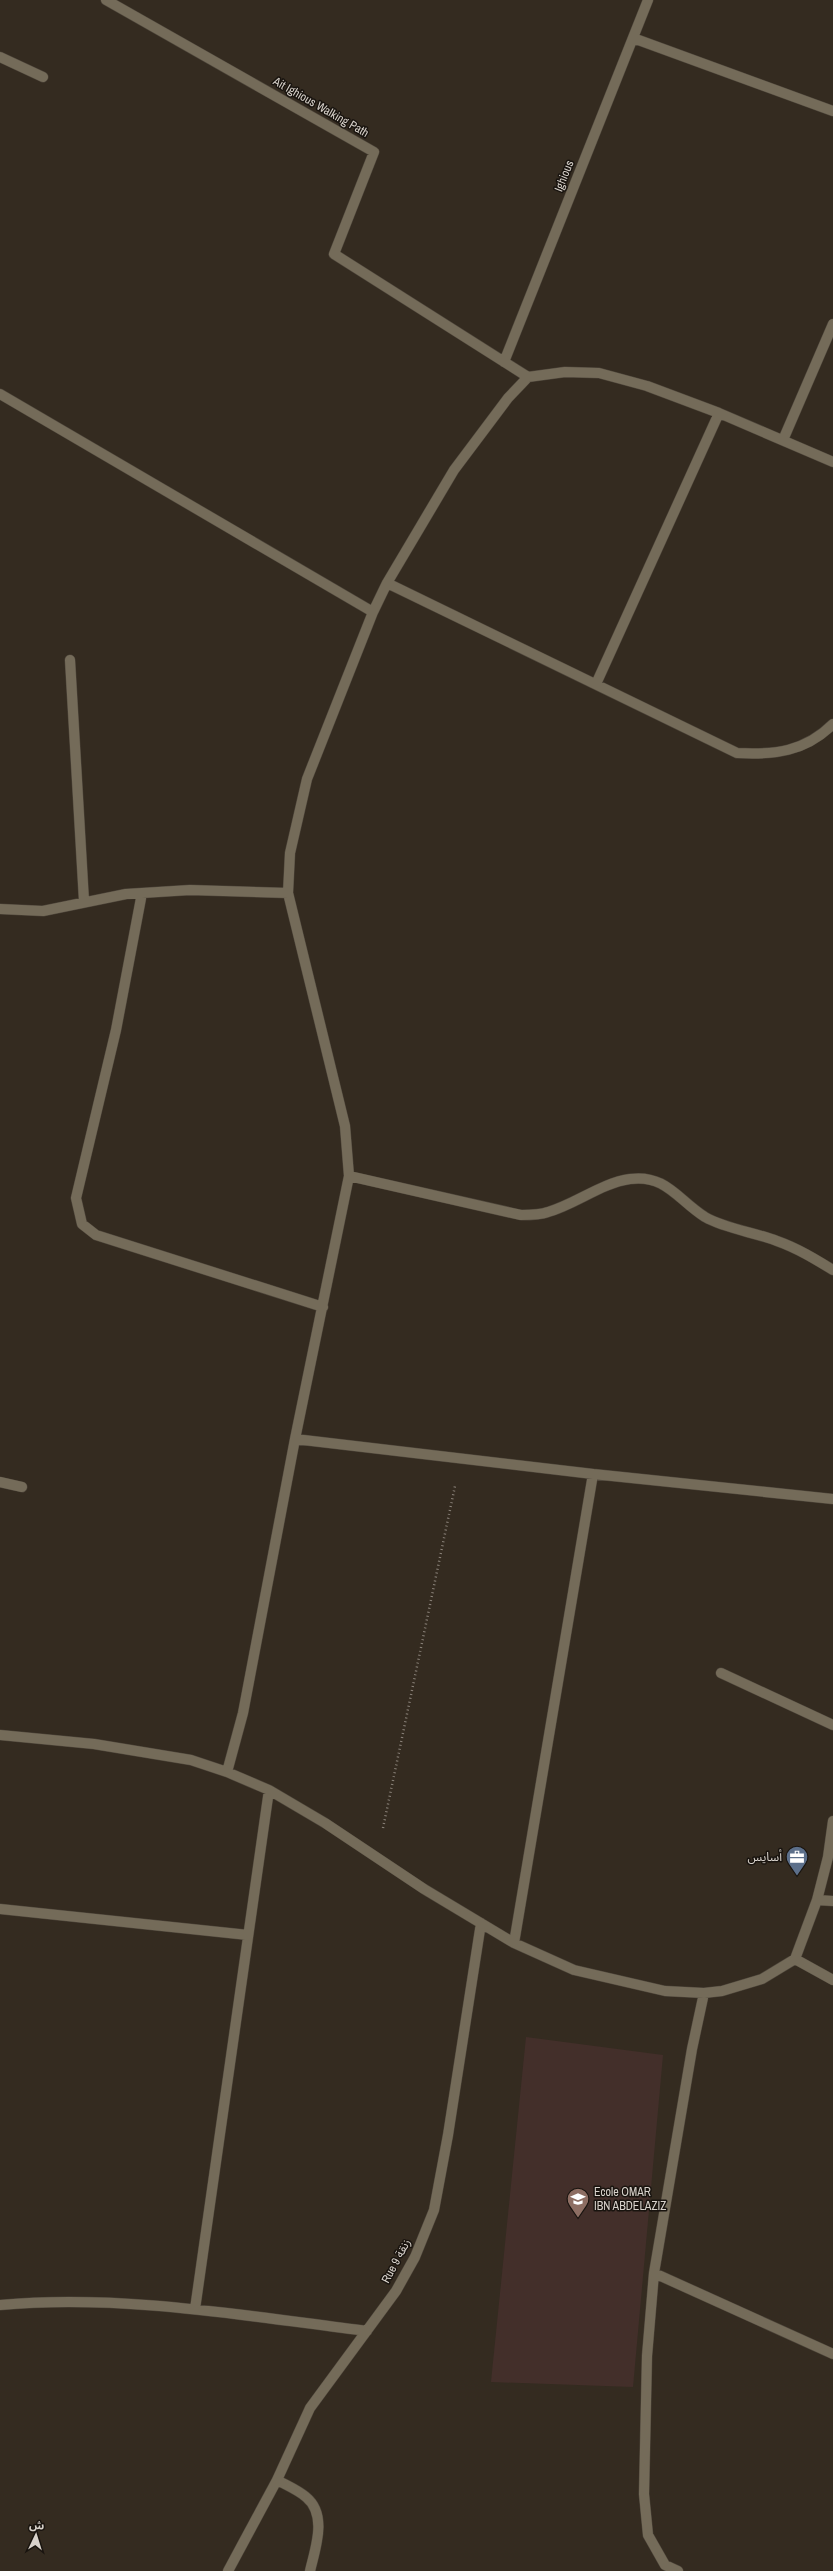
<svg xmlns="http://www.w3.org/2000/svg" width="833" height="2571" font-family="'Archivo Narrow','Noto Sans Arabic',sans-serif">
<rect width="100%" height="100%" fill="#342b20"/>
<path fill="#432f2a" d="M 526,2037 L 663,2055 L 633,2387 L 491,2382 Z"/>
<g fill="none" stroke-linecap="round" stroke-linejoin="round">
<g stroke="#4e463b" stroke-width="11">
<path id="minor" d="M 106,0 L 374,152 L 334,254 L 528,377
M 633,38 L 833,111
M 0,57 L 43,77
M 504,362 L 648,0
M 0,394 L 373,612
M 783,440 L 833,324
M 387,583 L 737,753 C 774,755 805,752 833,724
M 70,660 L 84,901
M 596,684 L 719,413
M 142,893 L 116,1030 L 76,1198 L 82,1224 L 96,1235 L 323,1307
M 0,909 L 43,911 L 126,894 L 190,890 L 288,893
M 349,1176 L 521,1215 C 530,1215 540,1215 548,1212 C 576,1204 601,1183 630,1179 C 666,1174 678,1200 705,1217 C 726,1229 754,1232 777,1241 C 797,1248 815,1259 833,1270
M 295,1439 L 593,1474 L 833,1499
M 0,1482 L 22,1487
M 721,1673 L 833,1725
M 0,1735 L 94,1744 L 191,1760 L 227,1772 L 269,1790 L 325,1823 L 424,1889 L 514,1943 L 574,1970 L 665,1991 L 704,1993 L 722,1991 L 762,1979 L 795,1959 L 817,1900 L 828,1857 L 833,1821
M 227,1772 L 243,1713 L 295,1439 L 349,1176 L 345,1126 L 288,893 L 290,853 L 307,779 L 373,612 L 387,583 L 454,470 L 508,398 L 528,377 L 565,372 L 599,373 L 647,386 L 719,413 L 833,462
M 817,1900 L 833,1901
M 0,1909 L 248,1935
M 514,1943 L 593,1474
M 795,1959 L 833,1980
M 654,2273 L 833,2354
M 0,2305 C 122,2294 246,2316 367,2331
M 195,2309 L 269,1790
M 277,2480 C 286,2485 298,2490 306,2497 C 328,2515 315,2549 310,2571
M 228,2571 L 277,2480 L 310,2408 L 396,2291 L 415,2257 L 434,2210 L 448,2135 L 481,1923
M 678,2571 L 665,2565 L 648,2535 L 644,2494 L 647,2356 L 654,2273 L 692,2049 L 704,1993"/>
</g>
<path stroke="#8b837a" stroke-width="2.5" stroke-dasharray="1 3" stroke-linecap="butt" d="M 383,1828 L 455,1486"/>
<use href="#minor" stroke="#746b59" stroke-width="10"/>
</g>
<defs>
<g id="office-pin" transform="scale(1.15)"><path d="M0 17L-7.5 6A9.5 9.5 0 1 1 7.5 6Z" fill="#5c6f8a" stroke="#19140f"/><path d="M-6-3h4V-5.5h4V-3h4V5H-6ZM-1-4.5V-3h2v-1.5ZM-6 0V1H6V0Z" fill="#fff"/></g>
<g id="school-pin" transform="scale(1.15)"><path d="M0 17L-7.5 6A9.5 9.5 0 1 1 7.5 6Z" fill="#8d6e63" stroke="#19140f"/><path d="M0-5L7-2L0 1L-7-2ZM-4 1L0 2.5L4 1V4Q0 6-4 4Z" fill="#fff"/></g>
</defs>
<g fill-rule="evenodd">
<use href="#office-pin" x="797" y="1857"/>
<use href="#school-pin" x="578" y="2199"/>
</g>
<g text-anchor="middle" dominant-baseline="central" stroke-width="3" stroke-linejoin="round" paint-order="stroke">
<g font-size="12" fill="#d8d2cb" stroke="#19140f">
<text transform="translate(321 107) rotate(30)">Ait Ighious Walking Path</text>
<text transform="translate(564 176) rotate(-68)">Ighious</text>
<text transform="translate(396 2261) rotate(-62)">Rue 9 زنقة</text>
</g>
<g font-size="12" fill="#d8d2cb" stroke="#19140f" text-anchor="end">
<text x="782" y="1857">أسايس</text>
<text x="594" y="2192" text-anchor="start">Ecole OMAR<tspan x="594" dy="14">IBN ABDELAZIZ</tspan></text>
</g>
</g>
<g transform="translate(36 2535) rotate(4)" stroke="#19140f" stroke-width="3" paint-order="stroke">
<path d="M0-3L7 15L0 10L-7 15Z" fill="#d8d2cb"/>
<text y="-6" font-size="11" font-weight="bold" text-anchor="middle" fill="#d8d2cb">ش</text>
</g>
</svg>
